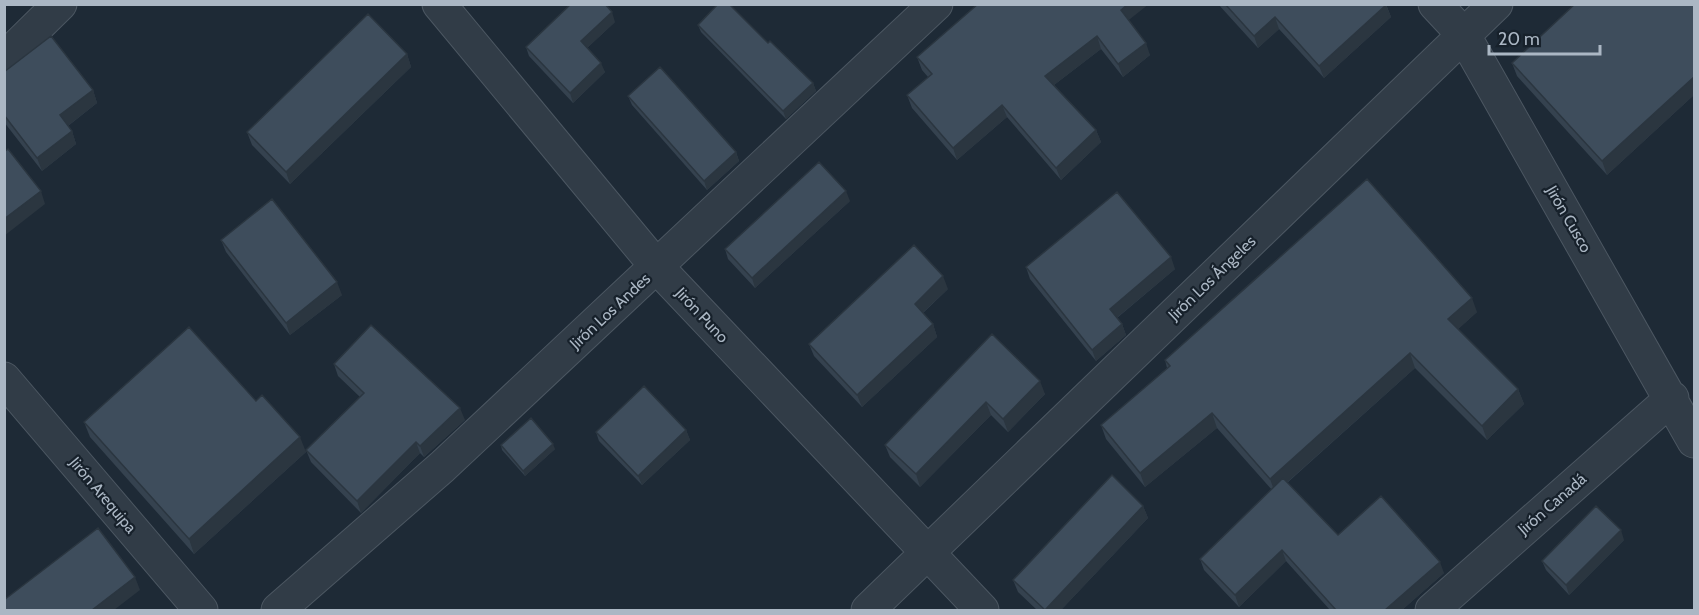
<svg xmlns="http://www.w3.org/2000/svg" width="1699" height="615" font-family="Cabin,sans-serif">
<rect width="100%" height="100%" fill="#1e2a36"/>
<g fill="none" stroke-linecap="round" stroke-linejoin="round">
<g stroke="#4c5762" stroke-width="35">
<path id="minor" d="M 439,4 L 657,267 L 982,610
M 1435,4 L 1463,34 L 1694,441
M 4,59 L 60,4
M 4,379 L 201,610
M 278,610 L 442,467 L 936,4
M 868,610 L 1496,4
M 1432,610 L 1672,398"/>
</g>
<use href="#minor" stroke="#313c47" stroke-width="33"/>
</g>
<path fill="#35424f" d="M 1218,4 L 1386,4 L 1391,17 L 1324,78 L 1279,29 L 1258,48 Z
M 1695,4 L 1695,94 L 1607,175 L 1517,76 L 1512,63 Z
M 1128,20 L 1150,55 L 1123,77 L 1101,49 L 1054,85 L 1096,130 L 1101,142 L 1061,180 L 1007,117 L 957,160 L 912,108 L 907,95 L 928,77 L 922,70 L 917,57 Z
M 615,22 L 587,48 L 605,72 L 573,103 L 529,56 L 526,47 Z
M 698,25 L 768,43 L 813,83 L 816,91 L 786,119 L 701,32 Z
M 407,54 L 411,67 L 290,184 L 252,145 L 247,132 Z
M 4,72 L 93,90 L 97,103 L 68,126 L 72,131 L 76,144 L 42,171 L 4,122 Z
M 628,96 L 736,152 L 739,161 L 707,190 L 632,105 Z
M 850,201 L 755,288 L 728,259 L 725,249 Z
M 221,240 L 342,295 L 290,335 L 226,252 Z
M 1026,267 L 1175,269 L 1117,318 L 1122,324 L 1126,335 L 1096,361 L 1030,279 Z
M 948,289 L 923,313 L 933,324 L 937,337 L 862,407 L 814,356 L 809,344 Z
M 1477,312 L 1458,329 L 1518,389 L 1524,404 L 1487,440 L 1415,368 L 1287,483 L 1338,535 L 1444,573 L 1402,610 L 1330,610 L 1286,561 L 1239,607 L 1204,570 L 1200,559 L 1272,490 L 1217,428 L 1145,487 L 1106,439 L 1101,425 L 1167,368 L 1165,360 Z
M 992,334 L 1045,394 L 1008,432 L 991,415 L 920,487 L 890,457 L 885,445 Z
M 334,364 L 465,420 L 424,457 L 420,453 L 361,513 L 311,462 L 306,450 L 360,397 L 338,376 Z
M 256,401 L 306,452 L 194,554 L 90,437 L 84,422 Z
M 686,430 L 690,440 L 642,485 L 599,441 L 596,432 Z
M 501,445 L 555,449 L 525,476 L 502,450 Z
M 1143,506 L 1148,518 L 1061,610 L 1037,610 L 1018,592 L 1013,580 Z
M 1624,540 L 1569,595 L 1546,570 L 1542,561 Z"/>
<path fill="#2b3640" d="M 1128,4 L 1149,4 L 1125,23 L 1121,10 Z
M 1386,5 L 1391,17 L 1324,78 L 1319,66 Z
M 612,12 L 615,22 L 584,51 L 581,41 Z
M 1275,17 L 1279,29 L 1258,48 L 1254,36 Z
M 1097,36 L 1101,49 L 1050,88 L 1045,76 Z
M 1146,43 L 1150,55 L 1123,77 L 1118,64 Z
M 407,54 L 411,67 L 290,184 L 286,172 Z
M 601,63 L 605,72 L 573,103 L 570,93 Z
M 1695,76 L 1695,94 L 1607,175 L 1602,161 Z
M 813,83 L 816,91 L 786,119 L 783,111 Z
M 93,90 L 97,103 L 65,128 L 60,115 Z
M 1002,105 L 1007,117 L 957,160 L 953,148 Z
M 1096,130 L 1101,142 L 1061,180 L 1056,168 Z
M 72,131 L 76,144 L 42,171 L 37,158 Z
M 736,152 L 739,161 L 707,190 L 704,181 Z
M 41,191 L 45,204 L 4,236 L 4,219 Z
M 846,191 L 850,201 L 755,288 L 752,278 Z
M 1171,257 L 1175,269 L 1114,320 L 1110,309 Z
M 943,276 L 948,289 L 919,316 L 915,304 Z
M 337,282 L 342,295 L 290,335 L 286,323 Z
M 1472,298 L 1477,312 L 1454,333 L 1448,319 Z
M 933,324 L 937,337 L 862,407 L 857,395 Z
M 1122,324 L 1126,335 L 1096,361 L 1092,350 Z
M 1410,353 L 1415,368 L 1275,493 L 1270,479 Z
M 1040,381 L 1045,394 L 1008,432 L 1003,419 Z
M 1518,389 L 1524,404 L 1487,440 L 1482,426 Z
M 986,402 L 991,415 L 920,487 L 916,474 Z
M 460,408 L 465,420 L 424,457 L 420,446 Z
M 1212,413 L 1217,428 L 1145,487 L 1140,473 Z
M 686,430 L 690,440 L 642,485 L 638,476 Z
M 300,437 L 306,452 L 194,554 L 189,539 Z
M 416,442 L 420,453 L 361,513 L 357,501 Z
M 553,444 L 555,449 L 525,476 L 523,471 Z
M 1143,506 L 1148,518 L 1061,610 L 1045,610 Z
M 1621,530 L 1624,540 L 1569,595 L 1566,585 Z
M 1282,550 L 1286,561 L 1239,607 L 1235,595 Z
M 1440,562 L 1444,573 L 1402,610 L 1385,610 Z
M 135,577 L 140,590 L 114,610 L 92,610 Z"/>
<path fill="#3e4d5c" stroke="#2b3640" stroke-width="1.5" d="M 571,4 L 605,4 L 612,12 L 581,41 L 601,63 L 570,93 L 526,47 Z
M 718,4 L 729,4 L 768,43 L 770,41 L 813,83 L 783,111 L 698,25 Z
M 978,4 L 1128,4 L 1121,10 L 1146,43 L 1118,64 L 1097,36 L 1045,76 L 1096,130 L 1056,168 L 1002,105 L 953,148 L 907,95 L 932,74 L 917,57 Z
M 1225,4 L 1386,4 L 1386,5 L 1319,66 L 1275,17 L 1254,36 Z
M 1575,4 L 1695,4 L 1695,76 L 1602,161 L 1512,63 Z
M 368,14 L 407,54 L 286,172 L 247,132 Z
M 51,36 L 93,90 L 60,115 L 72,131 L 37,158 L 4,115 L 4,72 Z
M 660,67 L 736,152 L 704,181 L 628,96 Z
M 8,149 L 41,191 L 4,219 L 4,152 Z
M 819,162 L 846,191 L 752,278 L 725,249 Z
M 1367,179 L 1472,298 L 1448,319 L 1518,389 L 1482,426 L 1410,353 L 1270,479 L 1212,413 L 1140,473 L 1101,425 L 1170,366 L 1165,360 Z
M 1117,192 L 1171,257 L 1110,309 L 1122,324 L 1092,350 L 1026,267 Z
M 272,199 L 337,282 L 286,323 L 221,240 Z
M 914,245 L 943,276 L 915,304 L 933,324 L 857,395 L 809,344 Z
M 371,325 L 460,408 L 420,446 L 416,442 L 357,501 L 306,450 L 364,393 L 334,364 Z
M 189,327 L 256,401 L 262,395 L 300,437 L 189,539 L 84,422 Z
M 992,334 L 1040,381 L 1003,419 L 986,402 L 916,474 L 885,445 Z
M 644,386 L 686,430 L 638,476 L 596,432 Z
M 531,418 L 553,444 L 523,471 L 501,445 Z
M 1112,475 L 1143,506 L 1045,610 L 1013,580 Z
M 1283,478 L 1338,535 L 1381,496 L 1440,562 L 1385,610 L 1336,610 L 1282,550 L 1235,595 L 1200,559 Z
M 1596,506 L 1621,530 L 1566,585 L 1542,561 Z
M 98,528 L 135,577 L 92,610 L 4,610 L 4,600 Z"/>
<g text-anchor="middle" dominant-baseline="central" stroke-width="4.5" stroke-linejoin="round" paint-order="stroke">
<g font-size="16" fill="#abb7c4" stroke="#17212b">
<text transform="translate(1569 219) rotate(60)">Jirón Cusco</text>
<text transform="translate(1212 278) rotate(-44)">Jirón Los Ángeles</text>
<text transform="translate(610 311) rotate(-43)">Jirón Los Andes</text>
<text transform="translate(702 315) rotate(47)">Jirón Puno</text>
<text transform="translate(103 495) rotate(50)">Jirón Arequipa</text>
<text transform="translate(1552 504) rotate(-41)">Jirón Canadá</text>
</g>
</g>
<rect width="1699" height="615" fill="none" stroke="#abb7c4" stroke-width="12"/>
<path d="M1489 45v9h111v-9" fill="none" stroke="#abb7c4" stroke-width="3"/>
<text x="1498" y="45" font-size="18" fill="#abb7c4" stroke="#17212b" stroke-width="4.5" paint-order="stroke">20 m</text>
</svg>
